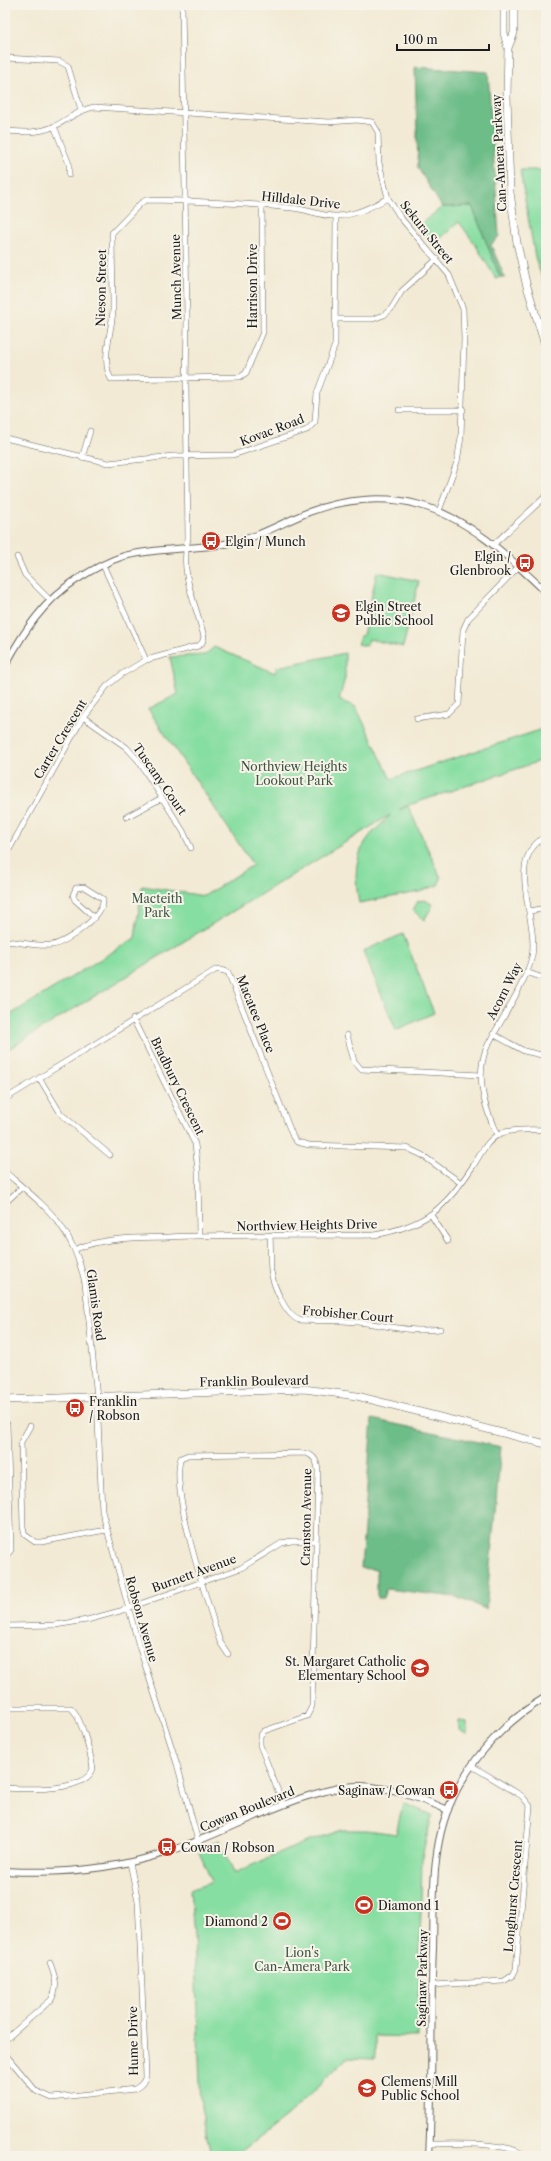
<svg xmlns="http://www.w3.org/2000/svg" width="551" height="2161" font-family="'Libre Caslon Text',serif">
<rect width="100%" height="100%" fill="#f7f3e8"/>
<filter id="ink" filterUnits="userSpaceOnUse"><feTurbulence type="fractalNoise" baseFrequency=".025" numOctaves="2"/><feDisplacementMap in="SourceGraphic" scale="8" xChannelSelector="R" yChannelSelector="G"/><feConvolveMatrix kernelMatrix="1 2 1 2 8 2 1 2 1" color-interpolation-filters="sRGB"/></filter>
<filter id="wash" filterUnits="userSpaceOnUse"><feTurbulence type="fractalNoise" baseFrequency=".012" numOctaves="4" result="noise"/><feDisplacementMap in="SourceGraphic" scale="16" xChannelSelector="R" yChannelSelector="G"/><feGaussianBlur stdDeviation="0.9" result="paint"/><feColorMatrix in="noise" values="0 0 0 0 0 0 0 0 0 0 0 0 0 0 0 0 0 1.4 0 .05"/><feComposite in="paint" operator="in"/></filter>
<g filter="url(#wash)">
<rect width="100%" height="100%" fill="#f2ead4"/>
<path fill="#87dea2" stroke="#527d5f" d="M 520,170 L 546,170 L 546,289 L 535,257 Z
M 472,206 L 500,277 L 496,279 L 475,244 L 459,222 L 434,244 L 418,226 L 442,207 Z
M 377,572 L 419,581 L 403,647 L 369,639 L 367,646 L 358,644 L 360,636 L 363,635 Z
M 214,647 L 275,673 L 277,667 L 345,653 L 345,678 L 339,700 L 356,707 L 391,779 L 546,728 L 546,759 L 403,807 L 399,810 L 408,806 L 441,878 L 438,885 L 419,892 L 359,903 C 355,881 353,857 369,837 C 375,829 385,822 390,815 L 5,1051 L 5,1018 L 135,938 L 142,886 L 204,896 L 253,865 L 148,709 L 178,694 L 170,657 L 205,655 Z
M 425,900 L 433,905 L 424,920 L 413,910 L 418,901 Z
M 403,934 L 434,1013 L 396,1030 L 363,951 Z
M 459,1721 L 467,1722 L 467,1734 L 459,1730 Z
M 403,1803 L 432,1815 L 422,1857 L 418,2037 L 375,2036 L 375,2059 L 348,2058 L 287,2116 L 235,2156 L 211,2156 L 201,2107 L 194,1936 L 190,1890 L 212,1882 L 198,1850 L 219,1840 L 234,1873 L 301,1844 L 342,1830 L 367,1830 L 396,1834 Z"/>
<path fill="#6dbd88" stroke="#446c52" d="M 415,67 L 488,72 L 499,236 L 491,245 L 505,278 L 500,277 L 472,206 L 442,207 L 418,168 Z
M 372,1419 L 501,1447 L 486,1609 L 456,1597 L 386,1589 L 383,1598 L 377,1598 L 377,1570 L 361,1568 Z"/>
</g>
<g filter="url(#ink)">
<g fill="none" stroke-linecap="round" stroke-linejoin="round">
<g stroke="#67645c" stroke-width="6">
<path id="minor" d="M 5,58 L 59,61 L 68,66 L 81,110
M 54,126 L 69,164 L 69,175
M 5,131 C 22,132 38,134 55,126 C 69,119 78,110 94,107 L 329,122 L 357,120 L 372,122 L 378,132 L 379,163 L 388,198 L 400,217 L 449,275 L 463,309 L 464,339 L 461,437 L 457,462 L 439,511
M 262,206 L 263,332 L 246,373 L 240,377 L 111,379 C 100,358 113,330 113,308 C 113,283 112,258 112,233 L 141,203 L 146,200 C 195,201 244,203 292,208 C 307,209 322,217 337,216 C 356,215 371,207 388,198
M 336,319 L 373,319 L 384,315 L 391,309 L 402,291 L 437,259
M 399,410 L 463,410
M 5,438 L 108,463 L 173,456 L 233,455 L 307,430 L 315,422 L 317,393 L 335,345 L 336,217
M 82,458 L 90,431
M 493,545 L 546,496
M 17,557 L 25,575 L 50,600
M 103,565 L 146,660
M 83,717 L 126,747 L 138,760 L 183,831 L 191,848
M 417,719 L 449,714 L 459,704 L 463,630 L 468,619 L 519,566
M 126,817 L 162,798
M 5,857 L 83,717 L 107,686 L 122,674 L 146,660 L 198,646 L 202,643 L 204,637 C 196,603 179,574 188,538 L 186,386 L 187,315 L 182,5
M 530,911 L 546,908
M 5,941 C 20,942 37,947 52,945 C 67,943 105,915 103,899 L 84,887 L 76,888 L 73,895 L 75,900 L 95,918
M 526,972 L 546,979
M 133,1019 L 195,1144 L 198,1171 L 199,1236
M 493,1034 L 524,1051 L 546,1056
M 347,1035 L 354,1061 L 361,1069 L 481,1075
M 40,1079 L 61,1114 L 110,1155
M 5,1099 L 217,969 L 228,972 L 293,1137 L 297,1142 L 309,1145 L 407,1148 L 422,1155 L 461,1183
M 497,1135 C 485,1108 475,1079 486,1049 C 498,1024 527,982 532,956 C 539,918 503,860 546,836
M 5,1172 C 48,1209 72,1225 85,1283 L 97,1397 L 102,1511 L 139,1646 L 177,1764 L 198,1841
M 5,1203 L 22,1187
M 431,1215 L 448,1241
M 270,1236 C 271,1247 270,1259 271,1271 C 273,1285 286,1316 299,1320 C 318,1321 338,1320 357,1322 C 385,1325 412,1333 440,1329
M 76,1249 C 105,1237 138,1238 169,1237 C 237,1234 306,1236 374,1235 C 425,1226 445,1209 473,1166 C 480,1156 486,1141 498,1135 C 511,1128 531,1130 546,1130
M 5,1424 L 7,1424 L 11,1550 L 5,1557
M 30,1426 L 21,1442 L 23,1527 L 25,1535 L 35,1542 L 41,1542 L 106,1530
M 5,1626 L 55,1625 L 87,1620 L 120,1611 L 241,1568 L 282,1543 L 291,1541 L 315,1541
M 228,1654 L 220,1642 C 209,1606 169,1488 181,1458 L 188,1455 L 307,1453 C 315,1457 317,1461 318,1471 L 312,1706 L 307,1716 L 264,1731 L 260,1736 L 260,1745 L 283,1804
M 5,1708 L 71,1708 C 81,1716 91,1755 93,1769 C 84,1793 26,1789 5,1788
M 431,1985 L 504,1981 L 513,1975 L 516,1969 L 530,1806 L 522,1796 L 472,1766
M 5,2040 L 51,2000 C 59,1986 55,1977 50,1963
M 5,2054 L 36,2091 L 52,2098 L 135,2089 C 142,2085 144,2082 146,2075 L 138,1901 L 130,1863
M 430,2144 C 452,2144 509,2141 525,2156"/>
</g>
<g stroke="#67645c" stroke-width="8">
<path id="tertiary" d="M 5,666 C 22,634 44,600 76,580 C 90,571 108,561 124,556 C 158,547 195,550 230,543 C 258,538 283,522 309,512 C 343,499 385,495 420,505 C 470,519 509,557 546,592
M 5,1871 C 59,1874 112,1870 164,1853 C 213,1838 258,1812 308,1796 C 324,1791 344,1785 361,1786 C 392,1788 420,1798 448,1810
M 429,2156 C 433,2086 430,2017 433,1947 C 434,1912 432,1876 439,1841 C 450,1781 494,1728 546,1697"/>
</g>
<g stroke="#67645c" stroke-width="8">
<path id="secondary" d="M 504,5 L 504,33 L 508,48
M 514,5 L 514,33 L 508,48 L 507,96 L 510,192 L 517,243 L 526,283 L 546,348
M 5,1400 L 304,1389 L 357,1396 L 546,1444"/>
</g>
<use href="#minor" stroke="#fff" stroke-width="5"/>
<use href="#tertiary" stroke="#fff" stroke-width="6"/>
<use href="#secondary" stroke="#fff" stroke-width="7"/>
</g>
</g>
<defs>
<g id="bus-disc" transform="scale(1)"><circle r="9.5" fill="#c8321e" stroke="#f7f3e8"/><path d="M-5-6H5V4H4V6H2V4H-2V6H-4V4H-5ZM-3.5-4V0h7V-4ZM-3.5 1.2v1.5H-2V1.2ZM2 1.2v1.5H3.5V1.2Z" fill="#fff"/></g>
<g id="school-disc" transform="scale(1)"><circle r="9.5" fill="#c8321e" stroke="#f7f3e8"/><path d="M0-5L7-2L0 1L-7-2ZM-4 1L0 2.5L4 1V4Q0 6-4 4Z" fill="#fff"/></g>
<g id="stadium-disc" transform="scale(1)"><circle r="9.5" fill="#c8321e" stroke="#f7f3e8"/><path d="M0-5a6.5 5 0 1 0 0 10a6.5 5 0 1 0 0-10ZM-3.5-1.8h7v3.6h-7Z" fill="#fff"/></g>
</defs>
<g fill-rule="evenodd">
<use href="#bus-disc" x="211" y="541"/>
<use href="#bus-disc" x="525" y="563"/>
<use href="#school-disc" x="341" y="613"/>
<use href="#bus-disc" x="75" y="1408"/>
<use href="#school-disc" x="420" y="1668"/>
<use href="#bus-disc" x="449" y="1790"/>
<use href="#bus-disc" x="167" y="1847"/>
<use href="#stadium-disc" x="364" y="1905"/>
<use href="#stadium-disc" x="282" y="1921"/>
<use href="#school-disc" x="367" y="2088"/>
</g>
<g text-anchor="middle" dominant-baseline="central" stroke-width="4" stroke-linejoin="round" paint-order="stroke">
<g font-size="12" fill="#1c1c1c" stroke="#f7f3e8">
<text transform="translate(499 153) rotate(-93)">Can-Amera Parkway</text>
<text transform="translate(301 200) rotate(6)">Hilldale Drive</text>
<text transform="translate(427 232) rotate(51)">Sekura Street</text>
<text transform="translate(176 277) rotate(-91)">Munch Avenue</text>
<text transform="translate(252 286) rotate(-90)">Harrison Drive</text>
<text transform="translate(101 288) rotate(-89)">Nieson Street</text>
<text transform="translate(272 430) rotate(-21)">Kovac Road</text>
<text transform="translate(60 739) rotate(-59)">Carter Crescent</text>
<text transform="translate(160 779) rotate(55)">Tuscany Court</text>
<text transform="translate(504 991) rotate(-63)">Acorn Way</text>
<text transform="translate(256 1014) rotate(68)">Macatee Place</text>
<text transform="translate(178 1086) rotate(64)">Bradbury Crescent</text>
<text transform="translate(307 1225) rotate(-1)">Northview Heights Drive</text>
<text transform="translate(96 1305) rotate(82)">Glamis Road</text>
<text transform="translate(348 1314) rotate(5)">Frobisher Court</text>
<text transform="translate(254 1381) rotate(-1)">Franklin Boulevard</text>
<text transform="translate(306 1517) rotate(-89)">Cranston Avenue</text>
<text transform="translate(194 1573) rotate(-20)">Burnett Avenue</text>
<text transform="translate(142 1619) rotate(74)">Robson Avenue</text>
<text transform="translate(247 1809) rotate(-22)">Cowan Boulevard</text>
<text transform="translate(513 1896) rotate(-85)">Longhurst Crescent</text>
<text transform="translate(422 1978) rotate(-89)">Saginaw Parkway</text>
<text transform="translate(133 2041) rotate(-91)">Hume Drive</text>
</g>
<g font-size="12" fill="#1c1c1c" stroke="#f7f3e8" text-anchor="start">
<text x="225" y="541">Elgin / Munch</text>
<text x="511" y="556" text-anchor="end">Elgin /<tspan x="511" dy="14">Glenbrook</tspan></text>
<text x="355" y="606">Elgin Street<tspan x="355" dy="14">Public School</tspan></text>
<text x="89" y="1401">Franklin<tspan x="89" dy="14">/ Robson</tspan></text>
<text x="406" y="1661" text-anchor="end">St. Margaret Catholic<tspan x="406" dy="14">Elementary School</tspan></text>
<text x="435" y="1790" text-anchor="end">Saginaw / Cowan</text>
<text x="181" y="1847">Cowan / Robson</text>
<text x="378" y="1905">Diamond 1</text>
<text x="268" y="1921" text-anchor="end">Diamond 2</text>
<text x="381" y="2081">Clemens Mill<tspan x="381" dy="14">Public School</tspan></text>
</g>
<g font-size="12" fill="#3c5644" stroke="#f7f3e8">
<text x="294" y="766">Northview Heights<tspan x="294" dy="14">Lookout Park</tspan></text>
<text x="157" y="898">Macteith<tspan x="157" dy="14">Park</tspan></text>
<text x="302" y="1952">Lion's<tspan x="302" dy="14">Can-Amera Park</tspan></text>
</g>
</g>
<rect width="551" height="2161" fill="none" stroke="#f7f3e8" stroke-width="20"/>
<path d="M397 44v6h92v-6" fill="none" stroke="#1c1c1c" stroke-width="2"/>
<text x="403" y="44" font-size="12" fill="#1c1c1c" stroke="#f7f3e8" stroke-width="3" paint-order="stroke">100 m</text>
</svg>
